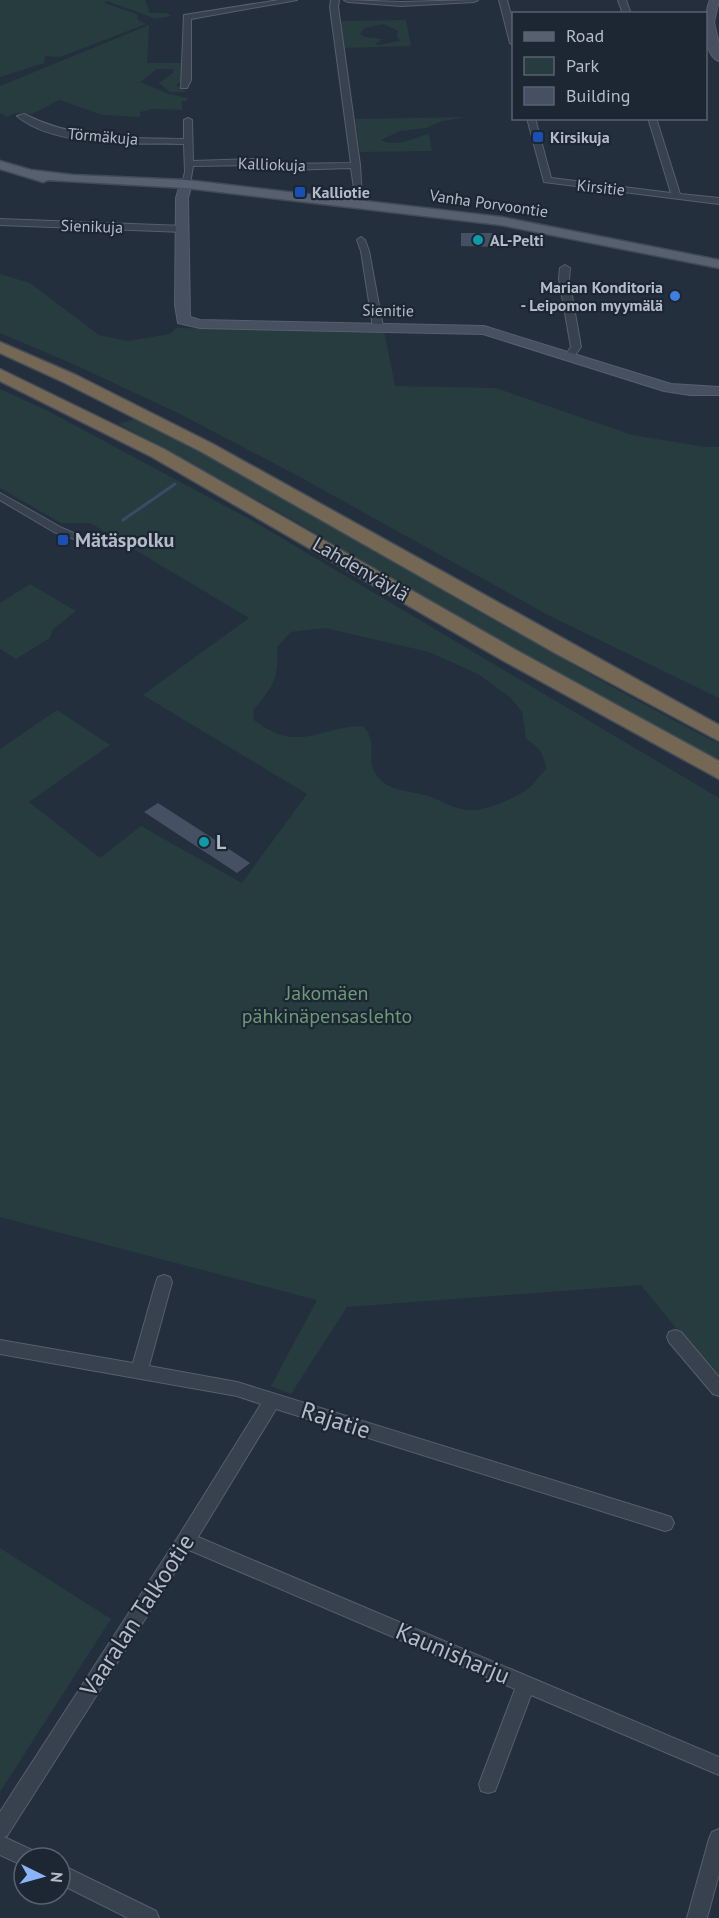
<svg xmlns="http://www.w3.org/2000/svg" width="719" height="1918" font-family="'PT Sans',sans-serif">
<rect width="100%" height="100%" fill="#242f3e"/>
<path fill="#263c3f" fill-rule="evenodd" d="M 0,0 L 145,0 L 150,13 L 166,13 L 172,16 L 156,19 L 107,1 L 104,3 L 137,14 L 138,20 L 146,24 L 60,57 L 45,56 L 44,63 L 0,77 Z
M 406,20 L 411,46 L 344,48 L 341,21 ZM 384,24 L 398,31 L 397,37 L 400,41 L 378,45 L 375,44 L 383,39 L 365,37 L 360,34 L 365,28 Z
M 149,25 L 147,63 L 184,63 L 184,79 L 176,85 L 187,92 L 170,92 L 159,83 L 174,72 L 172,69 L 157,69 L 140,82 L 169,94 L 187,98 L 187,101 L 182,101 L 182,110 L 153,109 L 140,112 L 140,117 L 103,115 L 59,100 L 32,114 L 15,113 L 7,117 L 0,113 L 0,86 Z
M 467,117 L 442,121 L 426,128 L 400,131 L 381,140 C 398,148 412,138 429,134 L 432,151 L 360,152 L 355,119 Z
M 0,274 L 30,283 L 99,335 L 128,341 L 170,334 L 176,328 L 384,331 L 395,386 L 496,388 L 632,435 L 705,447 L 719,447 L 719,698 L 548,615 L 300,477 L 180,414 L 73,364 L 0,333 Z
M 0,389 L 48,411 L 253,521 L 719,798 L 719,1381 L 641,1285 L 347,1307 L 291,1394 L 271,1386 L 317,1300 L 0,1217 L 0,749 L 57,710 L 110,745 L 29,802 L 100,858 L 141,826 L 242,883 L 307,794 L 143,695 L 249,618 L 90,523 L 61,523 L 0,488 ZM 325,628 L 429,652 L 478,674 L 511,698 L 522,712 L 526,739 C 539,747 544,754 546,769 C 541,774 536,781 531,786 C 519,797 483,813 467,810 C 452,808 442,801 428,796 C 408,790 388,793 375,773 C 366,760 379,744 363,726 C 317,727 298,754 254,720 L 253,711 C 273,686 279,680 277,647 L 291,632 Z
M 137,418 C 335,519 521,642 719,744 L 719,761 L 495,639 L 288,517 L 119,424 Z
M 30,584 L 76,611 L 52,630 L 50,638 L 16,659 L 0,649 L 0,603 Z
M 0,1548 L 111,1619 L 0,1792 Z"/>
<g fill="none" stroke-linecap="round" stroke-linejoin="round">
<path stroke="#394c67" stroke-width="3" d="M 123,520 L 175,484"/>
</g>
<path fill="#455162" d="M 461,233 L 495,233 L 496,247 L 461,246 Z
M 158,803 L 203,832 L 250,863 L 237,873 L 144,812 Z"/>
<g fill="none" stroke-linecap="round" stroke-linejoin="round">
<g stroke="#565f6c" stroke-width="2">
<path id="street" d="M 279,0 L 297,0 L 191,19 L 191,80 L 187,88 L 181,88 L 184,15 Z
M 331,0 L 339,0 L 338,7 L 360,165 L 362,197 L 355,195 L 351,168 L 287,170 L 254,165 L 193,166 L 190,184 L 186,187 L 182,184 L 185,172 L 184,144 C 137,143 55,148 17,116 L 24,114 C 75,140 128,138 184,139 L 184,120 L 188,118 L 192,120 L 193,161 L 254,159 L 287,164 L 351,163 L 330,7 Z
M 344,0 L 401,2 L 478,0 L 474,2 L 401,6 L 348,2 Z
M 499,0 L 507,0 L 514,26 L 514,45 L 510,43 Z
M 618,0 L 626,0 L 631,14 L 623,14 Z
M 527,118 L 535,118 L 551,178 L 671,193 L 648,118 L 656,118 L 680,194 L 719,198 L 719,204 L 544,182 Z
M 0,219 L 184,226 L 188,229 L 184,232 L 0,225 Z
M 361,237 L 365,240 L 369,251 L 383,327 L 378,330 L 373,327 L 361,251 L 357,240 Z
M 565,265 L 570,268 L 569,279 L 581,347 L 573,358 L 570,359 L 565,356 L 571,347 L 559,279 L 560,268 Z
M 0,493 L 62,528 L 85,538 L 80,541 L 54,532 L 0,500 Z
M 164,1275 L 170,1277 L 172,1282 L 149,1366 L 237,1382 L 665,1515 L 671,1517 L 674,1523 L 671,1529 L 665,1531 L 276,1409 L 198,1537 L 719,1757 L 719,1775 L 531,1695 L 495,1791 L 488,1793 L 481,1791 L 479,1784 L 515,1689 L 189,1550 L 7,1836 L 4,1837 L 34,1851 L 37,1858 L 24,1858 L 24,1866 L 0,1855 L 0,1812 L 180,1534 L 261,1404 L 237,1396 L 0,1354 L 0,1340 L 133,1363 L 156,1282 L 158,1277 Z
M 675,1330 L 681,1332 L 719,1377 L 719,1396 L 713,1394 L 669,1342 L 667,1337 L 669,1332 Z
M 719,1829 L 719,1874 L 707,1918 L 687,1918 L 709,1839 L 712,1832 Z
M 60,1864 L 156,1911 L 159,1918 L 128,1918 L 60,1884 Z"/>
</g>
<g stroke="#565f6c" stroke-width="2">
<path id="secondary" d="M 710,0 L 719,0 L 714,22 L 719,44 L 719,61 C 702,55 704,13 710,0 Z
M 186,180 L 192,184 L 188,198 L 190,317 L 200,320 L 484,326 L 671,384 L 719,387 L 719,395 L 690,395 L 664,391 L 483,334 L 200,328 L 178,323 L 175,305 L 176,198 L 180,184 Z"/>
</g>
<g stroke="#414a57" stroke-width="3">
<path id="primary" d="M 0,161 L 31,170 L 73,175 L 186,180 L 501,217 L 719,260 L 719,268 L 501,225 L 186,188 L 48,180 L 43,182 L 0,169 Z"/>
</g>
<g stroke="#434c59" stroke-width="3">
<path id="highway" d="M 0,342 L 76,375 L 213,444 L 719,725 L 719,741 L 555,653 L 200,451 L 63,382 L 0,353 Z
M 0,369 L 164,449 L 516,650 L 719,761 L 719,779 L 502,660 L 152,457 L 0,381 Z"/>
</g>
<use href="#street" fill="#38414e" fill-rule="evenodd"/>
<use href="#secondary" fill="#465061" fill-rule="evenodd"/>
<use href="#primary" fill="#56606e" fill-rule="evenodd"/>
<use href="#highway" fill="#746855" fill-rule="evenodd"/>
</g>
<g fill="#1a4fb4" stroke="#1d2633" stroke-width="2">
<rect x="532" y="131" width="12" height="12" rx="3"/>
<rect x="294" y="186" width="12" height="12" rx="3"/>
<rect x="57" y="534" width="12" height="12" rx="3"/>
</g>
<g fill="#0f9aa8" stroke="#1d2633" stroke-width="2">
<circle cx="478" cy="240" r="6"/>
<circle cx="204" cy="842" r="6"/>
</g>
<circle fill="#3f7fe0" stroke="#1d2633" stroke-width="2" cx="675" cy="296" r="6"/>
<g text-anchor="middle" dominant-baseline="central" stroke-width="4.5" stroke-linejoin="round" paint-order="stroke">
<g font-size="16" fill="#b4bcc9" stroke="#1d2633">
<text transform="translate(103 136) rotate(5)">Törmäkuja</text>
<text transform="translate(272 164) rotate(2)">Kalliokuja</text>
<text transform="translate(601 187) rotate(6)">Kirsitie</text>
<text transform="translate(489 203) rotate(8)">Vanha Porvoontie</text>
<text transform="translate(92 226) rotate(2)">Sienikuja</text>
<text transform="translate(388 310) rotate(1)">Sienitie</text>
</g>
<g font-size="16" font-weight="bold" fill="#b4bcc9" stroke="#1d2633" text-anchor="start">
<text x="550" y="137">Kirsikuja</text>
<text x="312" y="192">Kalliotie</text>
<text x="490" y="240">AL-Pelti</text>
<text x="663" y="287" text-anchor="end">Marian Konditoria<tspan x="663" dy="18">- Leipomon myymälä</tspan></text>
</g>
<g font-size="20" font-weight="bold" fill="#b4bcc9" stroke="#1d2633" text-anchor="start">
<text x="75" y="540">Mätäspolku</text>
<text x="216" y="842">L</text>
</g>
<g font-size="20" fill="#b4bcc9" stroke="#1d2633">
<text transform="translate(361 569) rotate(30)">Lahdenväylä</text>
</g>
<g font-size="20" fill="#6b9a76" stroke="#1d2633">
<text x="327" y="993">Jakomäen<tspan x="327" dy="23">pähkinäpensaslehto</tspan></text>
</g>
<g font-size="24" fill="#b4bcc9" stroke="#1d2633">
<text transform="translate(336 1420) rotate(18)">Rajatie</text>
<text transform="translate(137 1615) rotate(-57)">Vaaralan Talkootie</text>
<text transform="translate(453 1653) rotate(23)">Kaunisharju</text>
</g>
</g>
<rect x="512" y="12" width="195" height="108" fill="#1d2633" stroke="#59626f" stroke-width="1.5"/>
<rect x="524" y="32" width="30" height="9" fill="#56606e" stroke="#59626f" stroke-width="1.5"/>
<text x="566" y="42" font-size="18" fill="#b4bcc9">Road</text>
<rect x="524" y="57" width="30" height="18" fill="#263c3f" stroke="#59626f" stroke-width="1.5"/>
<text x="566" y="72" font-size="18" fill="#b4bcc9">Park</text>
<rect x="524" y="87" width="30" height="18" fill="#455162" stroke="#59626f" stroke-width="1.5"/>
<text x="566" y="102" font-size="18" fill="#b4bcc9">Building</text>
<g transform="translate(42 1876) rotate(95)"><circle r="28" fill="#1d2633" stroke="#59626f" stroke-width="1.5"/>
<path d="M0-4.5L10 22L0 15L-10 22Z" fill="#8ab4f8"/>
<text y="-9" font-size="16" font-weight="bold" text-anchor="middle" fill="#b4bcc9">N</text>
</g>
</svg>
